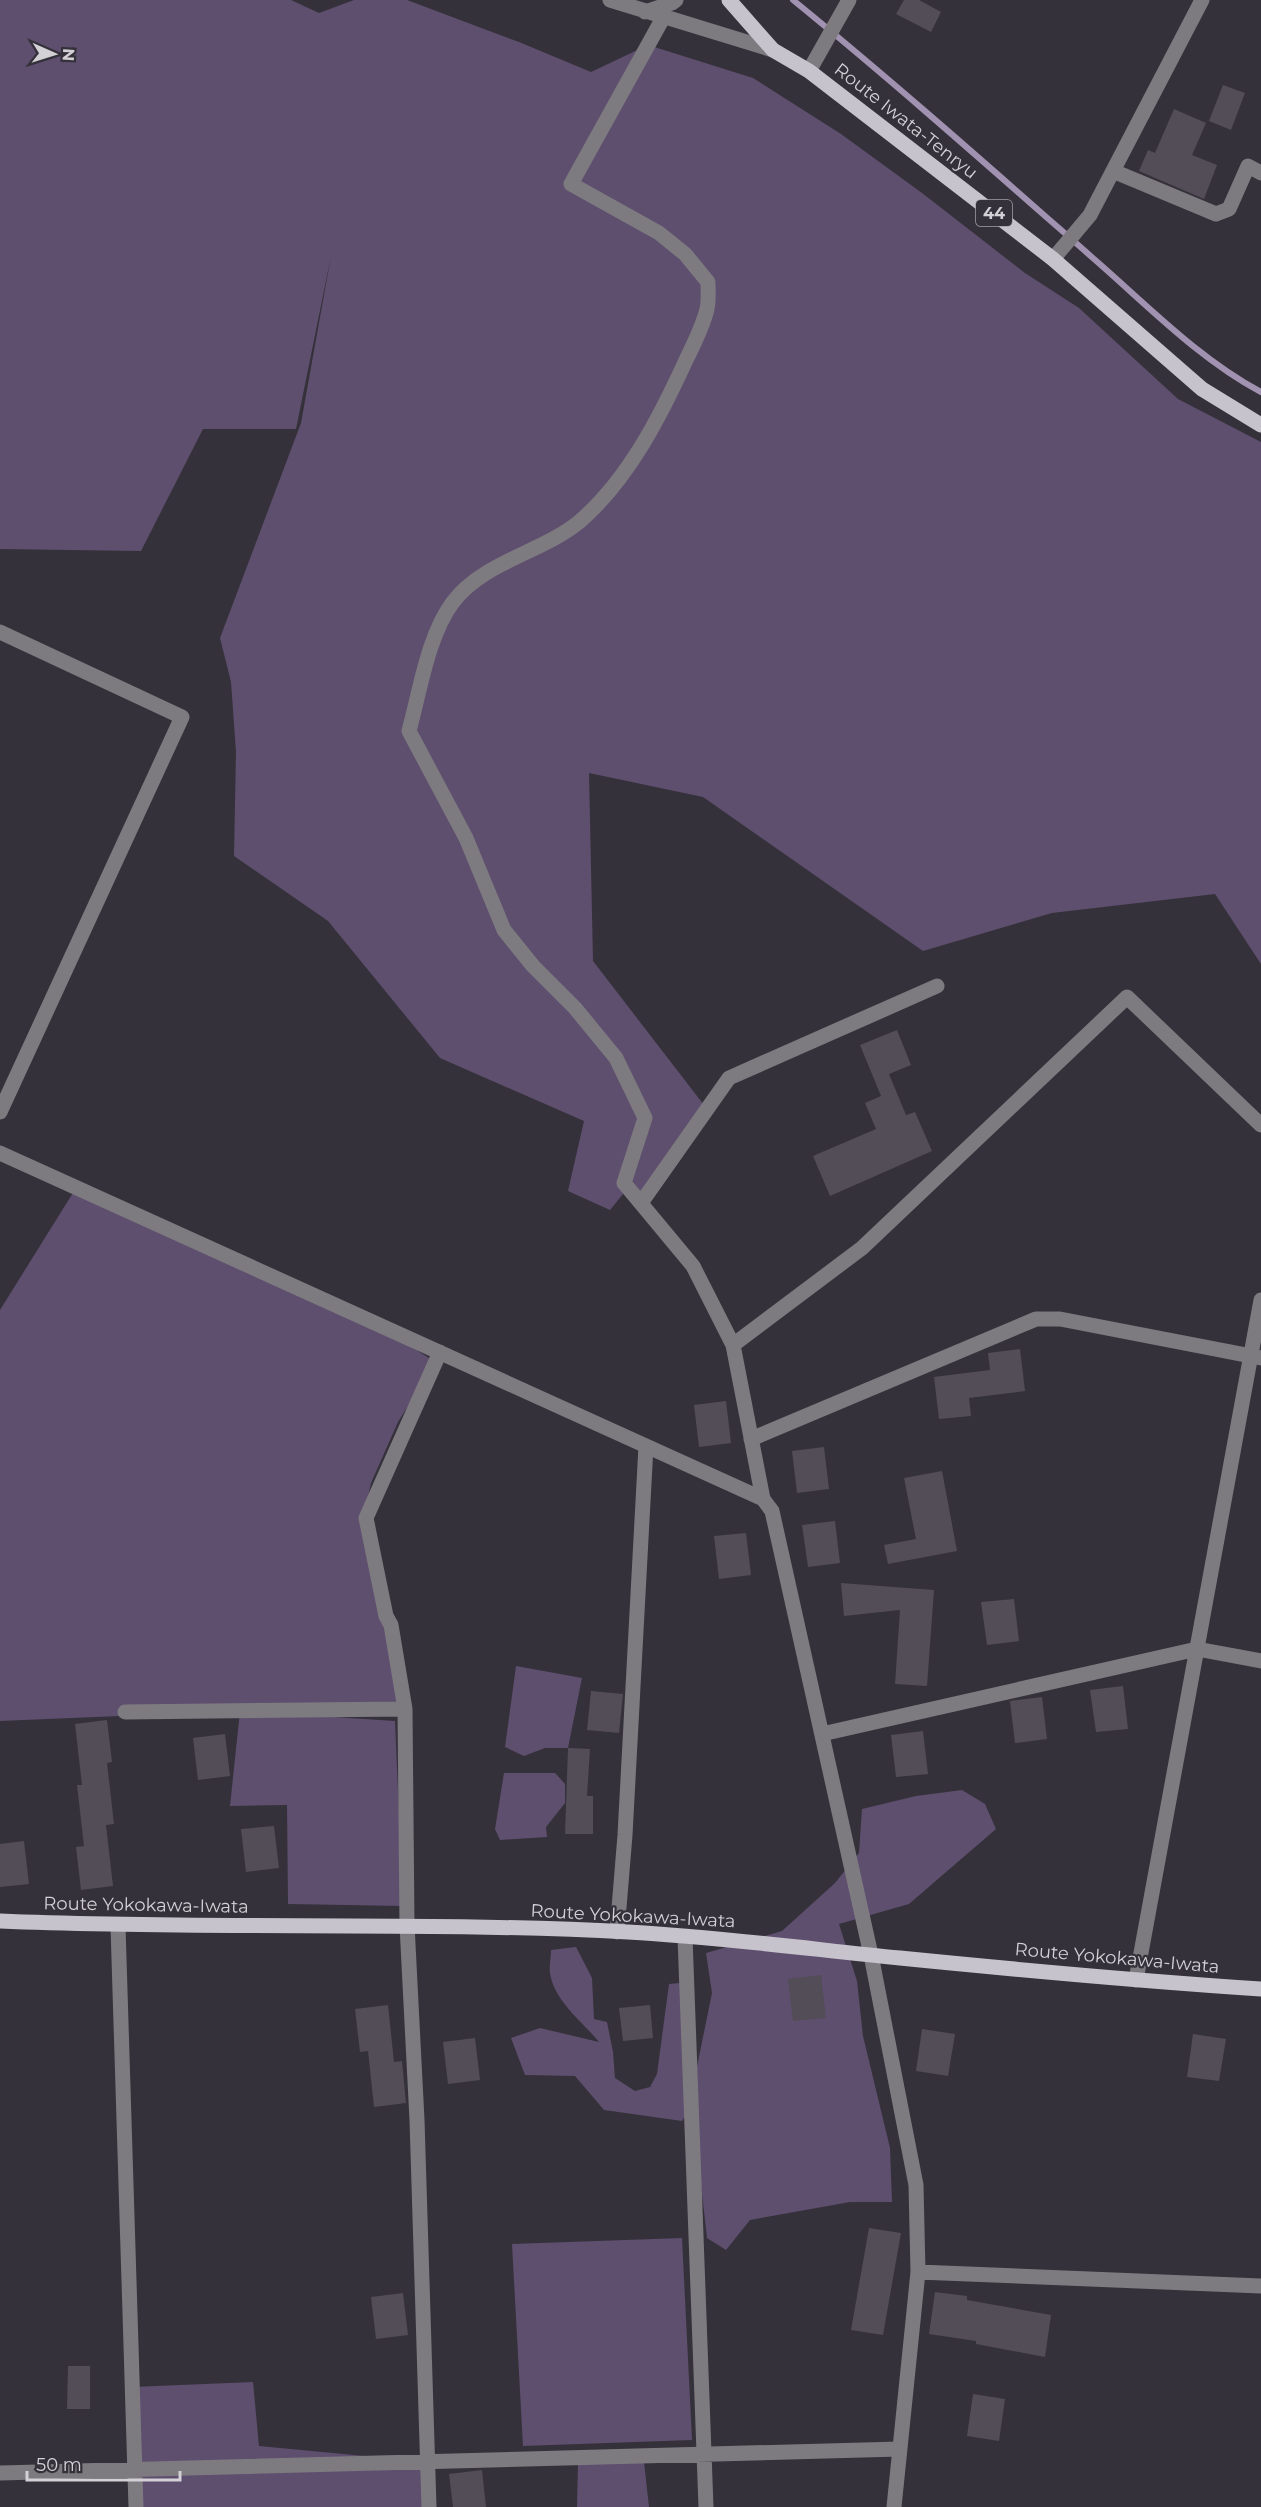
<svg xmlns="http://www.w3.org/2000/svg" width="1261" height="2507" font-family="Montserrat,sans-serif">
<rect width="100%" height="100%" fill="#35313a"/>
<path fill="#5e4f6e" d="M 0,0 L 291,0 L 319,13 L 354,0 L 407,0 L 519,42 L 591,72 L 648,45 L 753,78 L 841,134 L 922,193 L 1025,273 L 1079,308 L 1178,399 L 1261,442 L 1261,964 L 1215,894 L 1052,913 L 923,951 L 703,797 L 589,773 L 593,961 L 707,1109 L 641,1203 L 628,1188 L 610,1210 L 568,1191 L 584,1121 L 440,1058 L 328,921 L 234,856 L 236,752 L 231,682 L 220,638 L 301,423 L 331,256 L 296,429 L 203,429 L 141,551 L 0,549 Z
M 76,1188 L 375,1323 L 435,1362 L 398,1422 L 371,1483 L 362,1524 L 405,1709 L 257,1712 L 395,1721 L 403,1906 L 288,1904 L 287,1805 L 230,1806 L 240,1711 L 0,1721 L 0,1310 Z
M 516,1666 L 582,1678 L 568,1748 L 545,1748 L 524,1756 L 505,1747 Z
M 504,1773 L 555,1773 L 565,1784 L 565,1803 L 546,1827 L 547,1837 L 500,1840 L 495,1829 Z
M 962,1790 L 985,1804 L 996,1829 L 909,1904 L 839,1924 L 857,1981 L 863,2036 L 890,2148 L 892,2202 L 850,2202 L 750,2220 L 726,2250 L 707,2238 L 692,2105 L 682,2121 L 604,2110 L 575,2076 L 525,2075 L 511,2038 L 540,2028 L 599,2042 C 582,2021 554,2001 550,1973 C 549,1966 551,1957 551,1950 L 576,1947 L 592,1978 L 594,2019 L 607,2022 L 613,2052 L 615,2078 L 635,2091 L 650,2087 L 657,2074 L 669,1984 L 680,1983 L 692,2091 L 712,1993 L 706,1953 L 782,1931 L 835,1883 L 859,1853 L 862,1809 L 916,1796 Z
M 682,2238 L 692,2440 L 523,2446 L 512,2244 Z
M 253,2382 L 259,2446 L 428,2462 L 429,2507 L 135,2507 L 132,2387 Z
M 644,2462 L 649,2507 L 577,2507 L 578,2463 Z"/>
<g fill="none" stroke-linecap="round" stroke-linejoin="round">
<path stroke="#a192b1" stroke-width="6" d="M 793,0 C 896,84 995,172 1094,259 C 1147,305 1199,359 1261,392"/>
</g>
<path fill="#524d57" d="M 904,0 L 919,0 L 941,12 L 931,32 L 896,14 Z
M 1223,85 L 1245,93 L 1231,130 L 1209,121 Z
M 1174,109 L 1206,123 L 1192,155 L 1217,165 L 1204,199 L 1139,171 L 1148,150 L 1155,153 Z
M 897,1030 L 911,1065 L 889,1074 L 906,1115 L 915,1112 L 932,1151 L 830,1196 L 813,1156 L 876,1129 L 865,1103 L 881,1096 L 860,1045 Z
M 1020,1349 L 1025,1391 L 969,1398 L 971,1416 L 939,1419 L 934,1377 L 990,1370 L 988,1353 Z
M 726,1401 L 731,1443 L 699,1447 L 694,1405 Z
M 824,1447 L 829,1489 L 797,1493 L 792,1451 Z
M 942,1471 L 957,1551 L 888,1564 L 884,1545 L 916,1539 L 904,1478 Z
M 835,1521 L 840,1563 L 808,1567 L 802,1525 Z
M 746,1533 L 751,1575 L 719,1579 L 714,1536 Z
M 841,1583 L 934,1590 L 927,1686 L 895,1684 L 900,1610 L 844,1616 Z
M 1014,1599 L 1019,1641 L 987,1645 L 981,1602 Z
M 1123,1686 L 1128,1729 L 1096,1732 L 1090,1690 Z
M 591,1691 L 623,1694 L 619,1733 L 587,1730 Z
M 1042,1697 L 1047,1739 L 1015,1743 L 1010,1701 Z
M 107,1720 L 112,1762 L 107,1763 L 114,1824 L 106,1825 L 113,1886 L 81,1890 L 76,1847 L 84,1846 L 77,1785 L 82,1785 L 75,1724 Z
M 923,1731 L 928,1774 L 896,1777 L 891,1735 Z
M 225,1734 L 230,1776 L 198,1780 L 193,1738 Z
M 568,1748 L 590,1749 L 587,1796 L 593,1796 L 593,1834 L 565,1834 Z
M 274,1826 L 279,1868 L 246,1872 L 241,1829 Z
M 24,1841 L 29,1884 L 0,1887 L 0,1844 Z
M 821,1975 L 826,2018 L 793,2021 L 788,1979 Z
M 388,2005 L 394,2062 L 402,2061 L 406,2103 L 374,2107 L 368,2051 L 360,2052 L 355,2009 Z
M 650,2005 L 653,2038 L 623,2041 L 619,2008 Z
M 922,2029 L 955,2034 L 948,2076 L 916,2071 Z
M 1193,2034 L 1226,2039 L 1219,2081 L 1187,2077 Z
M 475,2038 L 480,2080 L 448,2084 L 443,2042 Z
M 869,2228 L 901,2233 L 883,2335 L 851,2330 Z
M 935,2292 L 967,2296 L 967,2300 L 1051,2315 L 1045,2357 L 976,2344 L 976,2341 L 929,2334 Z
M 403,2293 L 408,2335 L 376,2339 L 371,2297 Z
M 68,2366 L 90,2366 L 90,2409 L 67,2409 Z
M 973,2394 L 1005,2399 L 999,2441 L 967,2436 Z
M 482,2470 L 486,2507 L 453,2507 L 449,2474 Z"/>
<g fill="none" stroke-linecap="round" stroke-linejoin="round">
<path stroke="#7d7b80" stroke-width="15" d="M 610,0 L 773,50
M 645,12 L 672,3 L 676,0
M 663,18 L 571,184 L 659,233 L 685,254 L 708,282 C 708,290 709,300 707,309 C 703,326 694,344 686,360 C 660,417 628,480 579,522 C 541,553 483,562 453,602 C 428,635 420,691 409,731 L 466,838 L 504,930 L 533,966 L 575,1008 L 616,1058 L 645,1118 L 624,1183 L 693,1266 L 733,1345 L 763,1499
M 809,71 L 849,0
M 1113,171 L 1216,214 L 1229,209 L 1248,166 L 1261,173
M 1053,259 L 1090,215 L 1202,0
M 0,632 L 182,717 L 0,1112
M 0,1153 L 763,1499 L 772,1511 L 871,1955 L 916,2185 L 918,2272 L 894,2507
M 641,1203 L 729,1078 L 937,986
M 733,1345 L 862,1248 L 1127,997 L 1261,1125
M 751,1439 L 1036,1319 L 1060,1319 L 1261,1358
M 125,1712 L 405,1709
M 822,1734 L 1197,1649 L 1261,1661
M 118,1926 L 136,2507
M 617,1932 L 625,1835 L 646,1446
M 685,1937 L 706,2507
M 1136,1980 L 1261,1300
M 918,2272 L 1261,2286
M 0,2473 L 900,2449
M 429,2507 L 417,2120 L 407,1925 L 405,1709 L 391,1625 L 386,1616 L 366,1518 L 440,1352"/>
<path stroke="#c7c3cd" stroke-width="15" d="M 729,0 L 773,50 L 809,71 L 1053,259 L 1202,389 L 1261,425
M 0,1921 C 210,1930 419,1921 628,1932 C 719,1937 810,1949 900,1958 C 1020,1970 1141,1981 1261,1989"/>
</g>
<g text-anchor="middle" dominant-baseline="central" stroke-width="4.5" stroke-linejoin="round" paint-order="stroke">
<rect fill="#35313a" stroke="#a4a0a7" stroke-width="1.5" x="976" y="200" width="36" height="26" rx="4.5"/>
<g font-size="16" font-weight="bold" fill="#d3d0d6">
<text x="994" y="213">44</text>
</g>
<g font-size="18" fill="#d3d0d6" stroke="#35313a">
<text transform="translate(906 121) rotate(38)">Route Iwata-Tenryu</text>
<text transform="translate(146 1905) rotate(1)">Route Yokokawa-Iwata</text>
<text transform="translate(633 1916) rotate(3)">Route Yokokawa-Iwata</text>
<text transform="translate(1117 1958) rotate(5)">Route Yokokawa-Iwata</text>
</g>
</g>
<g transform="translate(54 54) rotate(93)" stroke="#35313a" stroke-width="4.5" paint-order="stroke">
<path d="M0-4.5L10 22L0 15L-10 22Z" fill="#d3d0d6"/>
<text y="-9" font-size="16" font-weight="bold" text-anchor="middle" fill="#d3d0d6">N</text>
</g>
<path d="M27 2471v9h153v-9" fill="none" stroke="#d3d0d6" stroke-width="3"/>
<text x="36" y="2471" font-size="18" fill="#d3d0d6" stroke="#35313a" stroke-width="4.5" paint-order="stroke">50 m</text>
</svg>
